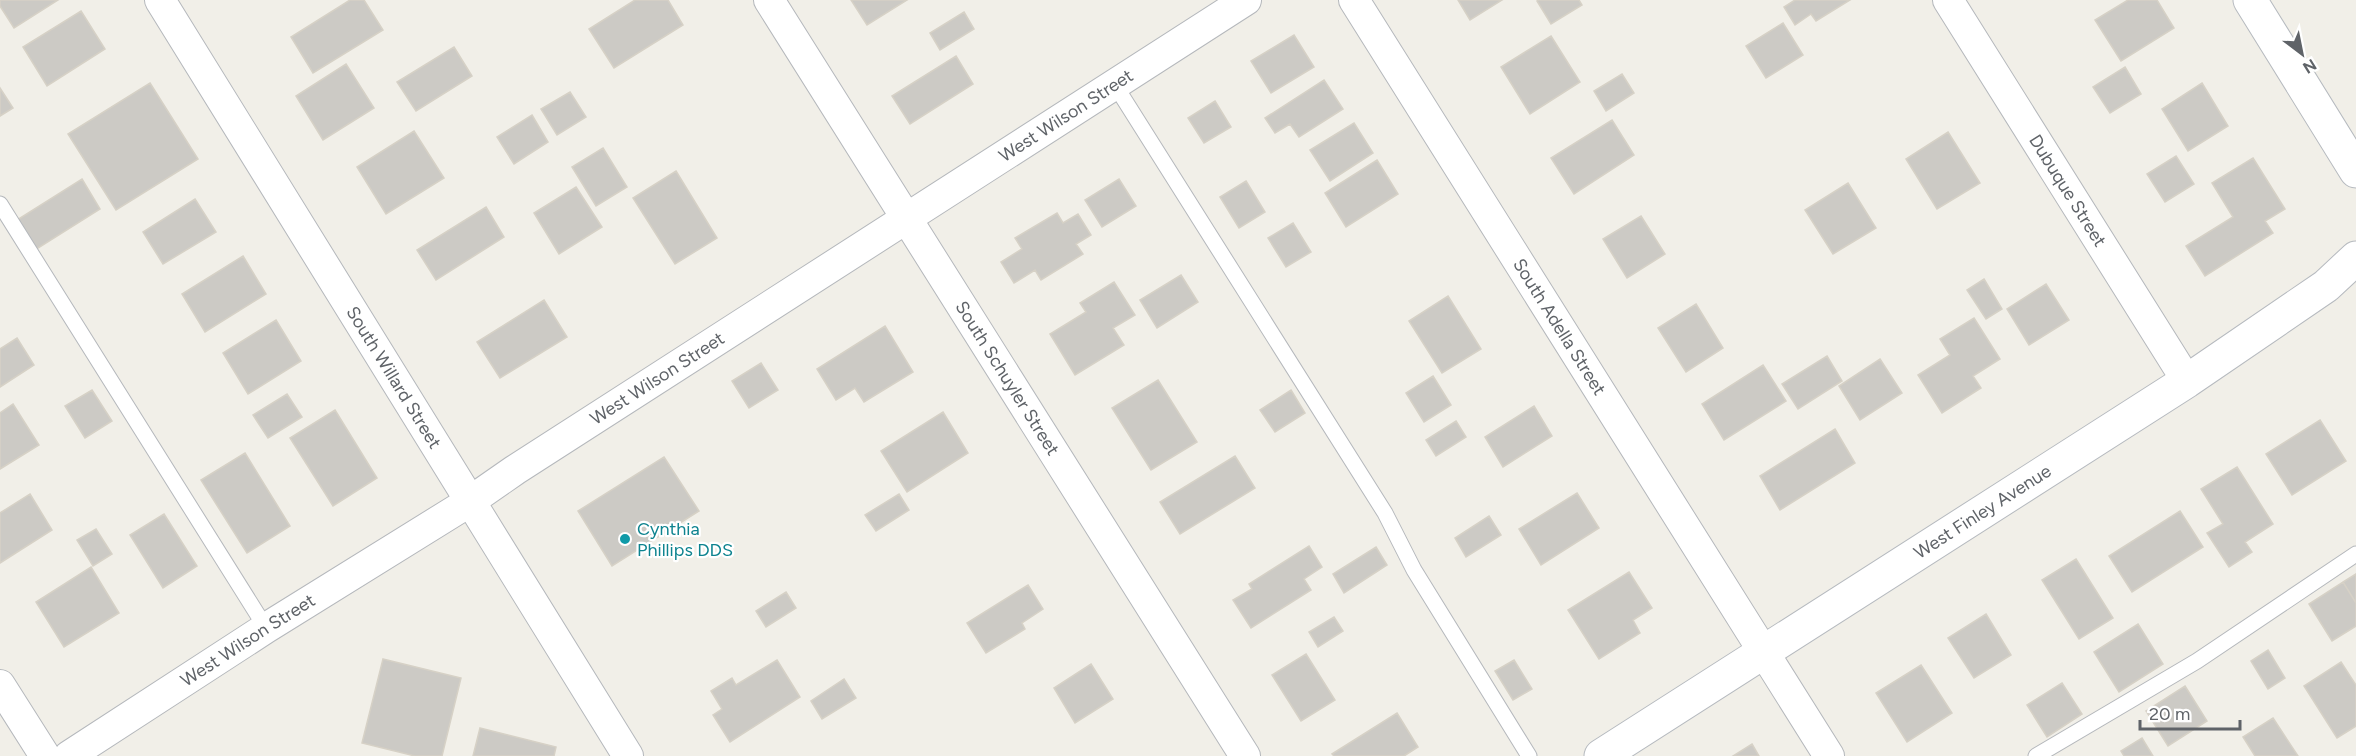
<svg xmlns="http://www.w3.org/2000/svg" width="2356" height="756" font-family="Figtree,sans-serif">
<rect width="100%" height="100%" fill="#f1efe8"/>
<path fill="#cccac5" stroke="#d6d1c6" stroke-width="1.5" d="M 0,0 L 58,0 L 14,28 L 0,6 Z
M 350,0 L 364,0 L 383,30 L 313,73 L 291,37 Z
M 635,0 L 668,0 L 683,25 L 614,68 L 589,29 Z
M 851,0 L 907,0 L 867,25 Z
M 1458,0 L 1502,0 L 1470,20 Z
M 1539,0 L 1579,0 L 1582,5 L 1551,24 L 1537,1 Z
M 1795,0 L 1850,0 L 1816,21 L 1811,14 L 1795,25 L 1784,7 Z
M 2128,0 L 2157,0 L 2174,28 L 2121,61 L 2095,20 Z
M 81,11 L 105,49 L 47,86 L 23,47 Z
M 964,12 L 974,29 L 940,50 L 930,33 Z
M 1783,23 L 1803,55 L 1766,78 L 1746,46 Z
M 1294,35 L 1314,67 L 1271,93 L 1251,61 Z
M 1551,36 L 1580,82 L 1530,114 L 1501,67 Z
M 454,47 L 472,76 L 416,111 L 397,82 Z
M 956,56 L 973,84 L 910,124 L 892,96 Z
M 346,64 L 374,108 L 323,140 L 296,96 Z
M 2125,67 L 2141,94 L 2110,113 L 2093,87 Z
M 1622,74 L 1634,93 L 1606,111 L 1594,91 Z
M 1324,80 L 1343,109 L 1299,137 L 1290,124 L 1275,133 L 1265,118 Z
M 150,83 L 198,159 L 116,210 L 68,134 Z
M 2202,83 L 2228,126 L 2188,151 L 2162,109 Z
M 0,88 L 13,108 L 0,116 Z
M 570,92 L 586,117 L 557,135 L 541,109 Z
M 1215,101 L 1231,127 L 1204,143 L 1188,118 Z
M 532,115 L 548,142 L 514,164 L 497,137 Z
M 1612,120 L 1634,155 L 1574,194 L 1551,158 Z
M 1354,123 L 1373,153 L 1330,181 L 1310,150 Z
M 414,131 L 444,178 L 386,214 L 357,167 Z
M 1948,132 L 1980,183 L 1937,209 L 1906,159 Z
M 603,148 L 627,187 L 596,206 L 572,167 Z
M 2176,156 L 2194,184 L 2165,202 L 2147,174 Z
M 2253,158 L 2285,209 L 2265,221 L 2273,233 L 2205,276 L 2186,246 L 2233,217 L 2212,183 Z
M 1377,160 L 1398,194 L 1346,227 L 1325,193 Z
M 676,171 L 717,238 L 675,264 L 633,198 Z
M 82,179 L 100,209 L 35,250 L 17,220 Z
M 1119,179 L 1136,206 L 1102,227 L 1085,200 Z
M 1246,181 L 1265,212 L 1239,228 L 1220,197 Z
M 1848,183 L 1876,228 L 1833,254 L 1805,210 Z
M 576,187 L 602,227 L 559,254 L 534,213 Z
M 195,199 L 216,232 L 163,264 L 143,232 Z
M 486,207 L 504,237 L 436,280 L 417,250 Z
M 1057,213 L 1063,223 L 1078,214 L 1091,235 L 1076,244 L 1083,254 L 1041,280 L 1035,270 L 1014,283 L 1001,262 L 1022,249 L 1015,238 Z
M 1641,216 L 1665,254 L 1627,278 L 1603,239 Z
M 1293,223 L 1311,252 L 1286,267 L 1268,238 Z
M 243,256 L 266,294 L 205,332 L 182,294 Z
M 1181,275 L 1198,302 L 1157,328 L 1140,300 Z
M 1984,279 L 2002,309 L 1986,319 L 1967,290 Z
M 1114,282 L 1135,315 L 1113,328 L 1124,345 L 1075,375 L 1050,334 L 1086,312 L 1080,303 Z
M 2046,284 L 2069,320 L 2029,345 L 2007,309 Z
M 1448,296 L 1481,349 L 1442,373 L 1409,321 Z
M 544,300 L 567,337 L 500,378 L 477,342 Z
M 1696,304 L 1723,348 L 1686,372 L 1658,328 Z
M 1974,318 L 2000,359 L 1973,376 L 1981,388 L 1942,413 L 1918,375 L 1950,355 L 1940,339 Z
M 276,320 L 301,361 L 248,394 L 223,353 Z
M 885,326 L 913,372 L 864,402 L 855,388 L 836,400 L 817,369 Z
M 17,338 L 34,365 L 0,387 L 0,349 Z
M 1827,356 L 1842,381 L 1798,409 L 1782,384 Z
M 1880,359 L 1902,393 L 1860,420 L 1839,386 Z
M 761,363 L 778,390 L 749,408 L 732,381 Z
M 1763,365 L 1786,401 L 1724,440 L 1702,404 Z
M 1433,376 L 1451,405 L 1424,422 L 1406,393 Z
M 1158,380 L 1197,442 L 1151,470 L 1112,408 Z
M 92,390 L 112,421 L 85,438 L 65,406 Z
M 1291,390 L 1305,413 L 1275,432 L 1260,410 Z
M 287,394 L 302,417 L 268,438 L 253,415 Z
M 13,404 L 39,445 L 0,469 L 0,413 Z
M 1534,406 L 1552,436 L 1503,467 L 1485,437 Z
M 335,410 L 377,478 L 333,506 L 290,438 Z
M 943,412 L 968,453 L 907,492 L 881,451 Z
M 2320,420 L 2346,461 L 2292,495 L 2266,454 Z
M 1456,421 L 1466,437 L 1436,456 L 1426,440 Z
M 1835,429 L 1855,463 L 1780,510 L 1760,476 Z
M 245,453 L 290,526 L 247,553 L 201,480 Z
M 1235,456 L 1255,488 L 1180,534 L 1160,502 Z
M 664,457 L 699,511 L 612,566 L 578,511 Z
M 2237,467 L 2273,524 L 2245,542 L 2252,552 L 2229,567 L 2207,533 L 2223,524 L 2201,489 Z
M 1577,493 L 1599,528 L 1541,565 L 1519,529 Z
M 30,494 L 52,530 L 0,563 L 0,513 Z
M 899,494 L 909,510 L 876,531 L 865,515 Z
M 2180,511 L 2203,547 L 2132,592 L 2109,556 Z
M 164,514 L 197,566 L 163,588 L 130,535 Z
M 1489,516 L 1501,535 L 1466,557 L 1455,538 Z
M 96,529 L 112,554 L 93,566 L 77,540 Z
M 1309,546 L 1322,567 L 1304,579 L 1311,590 L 1251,628 L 1233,600 L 1252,589 L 1249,584 Z
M 1376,547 L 1387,565 L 1344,593 L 1333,574 Z
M 2076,559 L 2113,618 L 2079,639 L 2042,580 Z
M 91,567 L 119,613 L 64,647 L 36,602 Z
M 1629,572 L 1652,608 L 1633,620 L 1640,633 L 1599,659 L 1568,610 Z
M 2356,574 L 2356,603 L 2343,582 Z
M 2343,582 L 2356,603 L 2356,626 L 2332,641 L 2309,604 Z
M 1028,585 L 1043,609 L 1022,623 L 1025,629 L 986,653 L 967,623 Z
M 786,592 L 796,608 L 766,627 L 756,611 Z
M 1986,614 L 2011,655 L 1974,678 L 1948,638 Z
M 1334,617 L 1343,631 L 1318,647 L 1309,632 Z
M 2138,624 L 2163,664 L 2119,692 L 2094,652 Z
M 2268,650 L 2285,678 L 2268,689 L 2251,661 Z
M 1306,654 L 1335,700 L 1301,721 L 1272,675 Z
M 383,659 L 461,678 L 442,756 L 415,756 L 362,743 Z
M 777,660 L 800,697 L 730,742 L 713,715 L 722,709 L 711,691 L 732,678 L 736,685 Z
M 1514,660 L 1532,689 L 1513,700 L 1495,671 Z
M 2341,662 L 2356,685 L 2356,726 L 2337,738 L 2304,686 Z
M 1091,664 L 1113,699 L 1075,723 L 1054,688 Z
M 1921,665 L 1952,713 L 1907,742 L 1876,693 Z
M 844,679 L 856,698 L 822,719 L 811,701 Z
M 2062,683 L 2082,714 L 2047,737 L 2027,705 Z
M 2185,686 L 2207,721 L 2168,746 L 2146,711 Z
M 1397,713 L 1418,747 L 1404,756 L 1334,756 L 1332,754 Z
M 2273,718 L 2298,756 L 2255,756 L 2243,737 Z
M 480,728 L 556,747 L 554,756 L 473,756 Z
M 2142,738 L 2153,756 L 2124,756 L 2121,751 Z
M 1752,744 L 1759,756 L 1733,756 Z"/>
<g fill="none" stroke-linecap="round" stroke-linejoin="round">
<g stroke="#b5b8bc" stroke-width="17">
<path id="service" d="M 1115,85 L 1385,513 L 1414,570 L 1529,756
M 0,204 L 266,628
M 2036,756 L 2197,661 L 2356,554"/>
</g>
<g stroke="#b5b8bc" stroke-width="32">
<g id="minor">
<path id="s1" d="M 160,0 L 628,756"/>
<path id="s2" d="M 769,0 L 1245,756"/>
<path id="s3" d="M 1354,0 L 1829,756"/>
<path id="s4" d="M 1948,0 L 2187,381"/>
<path d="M 0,685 L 45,756"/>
<path id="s5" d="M 69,756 L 266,628 L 469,502 L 515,470 L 1246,0"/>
</g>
</g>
<g stroke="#b6babf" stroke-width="35">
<g id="secondary">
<path d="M 2250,0 L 2356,171"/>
<path id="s6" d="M 1601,756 L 2187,381 L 2326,286 L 2356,258"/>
</g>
</g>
<use href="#service" stroke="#fff" stroke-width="15"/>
<use href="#minor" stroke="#fff" stroke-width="30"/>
<use href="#secondary" stroke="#fff" stroke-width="33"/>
</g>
<circle fill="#0f9aa8" stroke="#fff" stroke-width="2" cx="625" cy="539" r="6"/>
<g text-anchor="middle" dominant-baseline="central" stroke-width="4.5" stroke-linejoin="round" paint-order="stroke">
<g font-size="18" fill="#5f6368" stroke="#fff">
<text stroke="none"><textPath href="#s5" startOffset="1185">West Wilson Street</textPath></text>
<text stroke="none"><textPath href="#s4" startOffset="225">Dubuque Street</textPath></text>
<text stroke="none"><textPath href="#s3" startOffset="386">South Adella Street</textPath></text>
<text stroke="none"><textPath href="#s1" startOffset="444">South Willard Street</textPath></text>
<text stroke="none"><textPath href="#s2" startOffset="447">South Schuyler Street</textPath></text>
<text stroke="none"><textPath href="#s5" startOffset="699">West Wilson Street</textPath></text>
<text stroke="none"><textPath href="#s6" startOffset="453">West Finley Avenue</textPath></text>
<text stroke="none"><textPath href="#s5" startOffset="213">West Wilson Street</textPath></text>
</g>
<g font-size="18" fill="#0d838f" stroke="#fff" text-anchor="start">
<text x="637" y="529">Cynthia<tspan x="637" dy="21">Phillips DDS</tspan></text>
</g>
</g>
<g transform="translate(2302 54) rotate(148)" stroke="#ffffff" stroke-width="4.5" paint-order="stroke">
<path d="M0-4.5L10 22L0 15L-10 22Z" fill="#5f6368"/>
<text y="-9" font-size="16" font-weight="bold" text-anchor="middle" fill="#5f6368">N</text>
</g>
<path d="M2140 720v9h100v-9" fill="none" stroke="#5f6368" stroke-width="3"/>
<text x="2149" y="720" font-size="18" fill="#5f6368" stroke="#ffffff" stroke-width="4.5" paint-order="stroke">20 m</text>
</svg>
